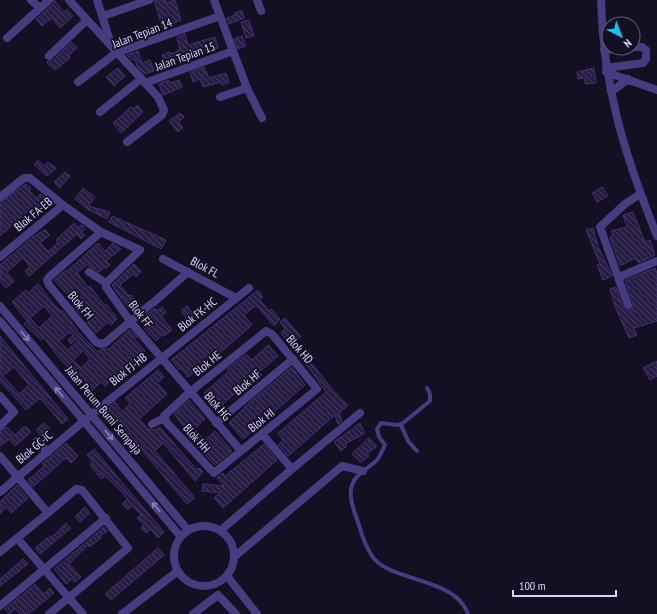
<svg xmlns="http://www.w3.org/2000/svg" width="657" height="614" font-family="'PT Sans Narrow',sans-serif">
<defs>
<pattern id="building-back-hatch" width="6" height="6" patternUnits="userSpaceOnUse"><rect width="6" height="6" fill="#271c43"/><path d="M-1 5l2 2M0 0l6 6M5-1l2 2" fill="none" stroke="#463c5f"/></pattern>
</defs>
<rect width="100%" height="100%" fill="#140f23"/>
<path fill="url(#building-back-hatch)" stroke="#41306d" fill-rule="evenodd" d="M 54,0 L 64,12 L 67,9 L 73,16 L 60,28 L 52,18 L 42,26 L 36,19 L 53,4 Z
M 154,0 L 166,0 L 167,3 L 175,0 L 181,20 L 162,27 Z
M 242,11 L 244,18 L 229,24 L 227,18 L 235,15 L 235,13 Z
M 249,20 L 254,36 L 246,38 L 241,22 Z
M 185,34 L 188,45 L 215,37 L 218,48 L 192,53 L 166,64 L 162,55 L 170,52 L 171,54 L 180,50 L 177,37 Z
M 242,36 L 246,46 L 238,49 L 234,39 Z
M 71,42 L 77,48 L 69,55 L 70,58 L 55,70 L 46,62 L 53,60 Z
M 138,51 L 142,63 L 150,60 L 154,71 L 144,74 L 137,66 L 135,59 L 132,60 L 127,55 Z
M 204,67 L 209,78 L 226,73 L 229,82 L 222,85 L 221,82 L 203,87 L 200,79 L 193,82 L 190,72 Z
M 118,68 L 125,76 L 114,86 L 106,77 Z
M 594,68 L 596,83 L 585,84 L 585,78 L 578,79 L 577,72 Z
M 169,80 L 170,83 L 179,80 L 182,87 L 163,95 L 159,84 Z
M 137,105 L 143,112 L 121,133 L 113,123 L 131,107 L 133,109 Z
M 180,113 L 184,117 L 179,122 L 183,128 L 178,132 L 169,121 Z
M 38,160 L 45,166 L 48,162 L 56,168 L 47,176 L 34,165 Z
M 65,172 L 70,176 L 60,188 L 54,182 Z
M 26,184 L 31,188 L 29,190 L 36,198 L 41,194 L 46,199 L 39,205 L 43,209 L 37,214 L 32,208 L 0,236 L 0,202 Z
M 602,187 L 608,196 L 597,202 L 592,193 Z
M 83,188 L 95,197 L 89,206 L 110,212 L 107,219 L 87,209 L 75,199 Z
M 633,212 L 645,242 L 650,240 L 655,255 L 638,263 L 636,258 L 620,266 L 610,237 L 613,236 L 611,231 L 627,227 L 623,215 Z
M 112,216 L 166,240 L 161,249 L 109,222 Z
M 74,223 L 77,227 L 82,225 L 85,229 L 81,232 L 85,235 L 81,239 L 77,234 L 29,276 L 25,271 L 30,267 L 23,258 L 7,272 L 14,281 L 6,288 L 0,281 L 0,265 L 34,236 L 45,230 L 50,235 L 40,243 L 48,251 L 49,251 L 58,242 L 56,240 Z
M 593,228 L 598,246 L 612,276 L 603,280 L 597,265 L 600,264 L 586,230 Z
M 98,243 L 105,251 L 113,243 L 121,249 L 106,261 L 110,265 L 106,269 L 105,267 L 99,272 L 87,265 L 77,273 L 88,287 L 90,286 L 105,306 L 106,304 L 110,309 L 117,319 L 111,325 L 108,322 L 96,333 L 87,322 L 90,320 L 82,311 L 79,313 L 75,308 L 78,306 L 54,280 L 66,270 L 67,271 Z
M 134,264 L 141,272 L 136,277 L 133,274 L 120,285 L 129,296 L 131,295 L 137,302 L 129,309 L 112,285 Z
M 655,268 L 657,273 L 657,321 L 634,328 L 637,335 L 629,338 L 616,309 L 610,289 L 616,287 L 623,307 L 627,310 L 630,310 L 633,304 L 625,280 Z
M 38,284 L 55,306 L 61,311 L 62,310 L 81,335 L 98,352 L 101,349 L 109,349 L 130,329 L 137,337 L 134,339 L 145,351 L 105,386 L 101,382 L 92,391 L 59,358 L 44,338 L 41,340 L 24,324 L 31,319 L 39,328 L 52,316 L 44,306 L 27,321 L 12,302 L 26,290 L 28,293 ZM 70,332 L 73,335 L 68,340 L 71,344 L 76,339 L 78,341 L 68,350 L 59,341 ZM 83,351 L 90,359 L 81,368 L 73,360 Z
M 258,290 L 263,297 L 260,300 L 269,311 L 271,309 L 280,319 L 274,326 L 256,305 L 244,315 L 252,325 L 228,346 L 188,377 L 181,369 L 180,370 L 171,360 Z
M 187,306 L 193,314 L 187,319 L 181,311 Z
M 162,307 L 166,312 L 161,316 L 172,330 L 164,336 L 163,334 L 156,341 L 143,327 L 145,325 L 140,320 L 155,308 L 157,311 Z
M 285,318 L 301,337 L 295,341 L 299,347 L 331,388 L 348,405 L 339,413 L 342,421 L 338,424 L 335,415 L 288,456 L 278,445 L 283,440 L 278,433 L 326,392 L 312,372 L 281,333 L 285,329 L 280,322 Z
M 0,336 L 68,419 L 62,424 L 40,398 L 26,410 L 0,381 ZM 14,367 L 29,385 L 19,394 L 3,376 Z
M 268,345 L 278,356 L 259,372 L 262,375 L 256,380 L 245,389 L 243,386 L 217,409 L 204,393 L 229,371 L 227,369 L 246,354 L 252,360 Z
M 657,361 L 657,376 L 650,380 L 643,368 Z
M 292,367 L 305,385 L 243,439 L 229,423 L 253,399 Z
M 158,370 L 164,377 L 157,383 L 167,394 L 139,419 L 148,429 L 156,430 L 160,427 L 197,470 L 199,468 L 203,472 L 195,481 L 163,443 L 155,451 L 195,498 L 187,504 L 107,409 L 115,402 L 122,411 L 130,404 L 125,398 Z
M 189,400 L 205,419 L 194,429 L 205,440 L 215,431 L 232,451 L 215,465 L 187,436 L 190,434 L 174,414 Z
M 44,423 L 50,429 L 43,438 L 36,430 Z
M 360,423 L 365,433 L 345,444 L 347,446 L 341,451 L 334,442 Z
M 25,426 L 31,432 L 15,446 L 10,439 L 0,446 L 0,431 L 7,427 L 15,435 Z
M 369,438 L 377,446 L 367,454 L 369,456 L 361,463 L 352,454 Z
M 66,443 L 78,456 L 71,463 L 66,458 L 33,487 L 28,480 L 44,466 L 42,464 Z
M 264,444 L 277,460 L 223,508 L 214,498 L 220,493 L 202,491 L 203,484 L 224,486 L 217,478 L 223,473 L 225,476 Z
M 94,449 L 164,532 L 158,538 L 151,529 L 146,533 L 141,528 L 144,525 L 137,518 L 141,515 L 132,506 L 128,510 L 122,504 L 127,499 L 121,491 L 105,476 L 102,479 L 96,473 L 90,464 L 93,462 L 87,455 Z
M 17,485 L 28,498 L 11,513 L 6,507 L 0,514 L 0,502 Z
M 85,507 L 90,513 L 80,522 L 75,517 Z
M 66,523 L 71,528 L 40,554 L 35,548 L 46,539 L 54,535 Z
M 104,527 L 107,531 L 100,536 L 101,538 L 89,547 L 88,545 L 69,564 L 81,577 L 75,582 L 72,579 L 66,584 L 54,569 Z
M 158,548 L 164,555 L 111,600 L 105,594 Z
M 23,559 L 28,564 L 0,586 L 0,579 Z
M 35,584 L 44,594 L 50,588 L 54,593 L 29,614 L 20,614 L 15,609 L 9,614 L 5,609 Z"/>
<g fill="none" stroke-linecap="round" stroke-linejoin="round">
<path stroke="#453d7f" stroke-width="4" d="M 427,388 L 430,394 L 430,401 L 403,423 L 398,425 L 381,423 L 377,429 L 379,437 L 385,445 C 382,450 380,458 376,461 C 366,470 353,475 351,490 C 349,500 355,513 358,522 C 361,533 366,547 372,556 C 389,582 456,577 468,614
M 401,425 L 408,441 L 417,451"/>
<path stroke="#453d7f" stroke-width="8" d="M 31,0 L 40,8
M 69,0 L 158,97 L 164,110 L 162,115 L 127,142
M 97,0 L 112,47
M 214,0 L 247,88 L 220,97
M 257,0 L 261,11
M 601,0 C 603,87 625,156 657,236
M 103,16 L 149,0
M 7,38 L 49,0
M 604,50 L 626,48
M 49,56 L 87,20
M 606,68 L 643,63 L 646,59 L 646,50 L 642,47 L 633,47
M 606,72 L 657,90
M 78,82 L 116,53 L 220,16
M 145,83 L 233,51
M 247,88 L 262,118
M 611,92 L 628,79
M 100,112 L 141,79
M 0,197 L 24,178 L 30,178 L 63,205 L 101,232 L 140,250 L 106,283
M 101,232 L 49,277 L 47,280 L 49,285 L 96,342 L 101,344 L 105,343 L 151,304
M 0,257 L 63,205
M 163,259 L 236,298
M 89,272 L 106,283
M 619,277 L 657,261
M 106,283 L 106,287 L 130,321 L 241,451
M 154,302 L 188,272
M 628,305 L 600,227 L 625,204 L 640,194
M 0,306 L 188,530
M 0,321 L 181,537
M 266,331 L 272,334 L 317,389 L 214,473 L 167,423 L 164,416 L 190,392 Z
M 0,396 L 14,412 L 0,426
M 216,423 L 293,359
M 152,424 L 164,418
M 262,434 L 292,469 L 360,413
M 37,441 L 48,452
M 0,456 L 48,513 L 0,552
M 0,492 L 92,414 L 249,288
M 48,513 L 76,489 L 82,490 L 128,548 L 49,614
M174 556a30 30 0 1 1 60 0a30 30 0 1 1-60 0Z
M 220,531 L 292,469
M 17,538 L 83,614
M 234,557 L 342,466 L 363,471
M 227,576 L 257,614
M 0,606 L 106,518
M 122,614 L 178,571
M 193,614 L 218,595 L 236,614"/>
</g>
<defs><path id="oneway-shaft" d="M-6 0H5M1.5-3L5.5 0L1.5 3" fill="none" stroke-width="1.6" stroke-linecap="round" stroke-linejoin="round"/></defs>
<g stroke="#8880b8">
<use href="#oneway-shaft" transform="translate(25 336) rotate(50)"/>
<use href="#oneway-shaft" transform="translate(59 392) rotate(-130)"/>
<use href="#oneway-shaft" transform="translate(109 435) rotate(50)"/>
<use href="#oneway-shaft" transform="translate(156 507) rotate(-130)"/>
</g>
<g text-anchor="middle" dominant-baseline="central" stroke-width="3.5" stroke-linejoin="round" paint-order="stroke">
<g font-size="12" fill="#dbd3fd" stroke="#140f23">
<text transform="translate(142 33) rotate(-21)">Jalan Tepian 14</text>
<text transform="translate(185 56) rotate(-20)">Jalan Tepian 15</text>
<text transform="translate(33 214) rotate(-40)">Blok FA-EB</text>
<text transform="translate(205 267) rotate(28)">Blok FL</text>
<text transform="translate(81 305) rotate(50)">Blok FH</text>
<text transform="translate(141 314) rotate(52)">Blok FF</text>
<text transform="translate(197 314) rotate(-39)">Blok FK-HC</text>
<text transform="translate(300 349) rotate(49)">Blok HD</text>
<text transform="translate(207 363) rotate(-39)">Blok HE</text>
<text transform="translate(128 369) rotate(-39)">Blok FJ-HB</text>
<text transform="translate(247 382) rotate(-40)">Blok HF</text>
<text transform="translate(218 406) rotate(49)">Blok HG</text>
<text transform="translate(104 410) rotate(50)">Jalan Perum Bumi Sempaja</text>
<text transform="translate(261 420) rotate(-39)">Blok HI</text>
<text transform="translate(197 438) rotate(48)">Blok HH</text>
<text transform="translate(34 447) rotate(-40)">Blok GC-iC</text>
</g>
</g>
<g transform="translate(621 36) rotate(138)"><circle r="19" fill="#140f23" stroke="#645d7a"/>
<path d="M0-3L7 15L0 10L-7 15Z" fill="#0dc6ef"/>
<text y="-6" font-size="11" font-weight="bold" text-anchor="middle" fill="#dbd3fd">N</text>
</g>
<path d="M513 590v6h103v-6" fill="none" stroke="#dbd3fd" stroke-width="2"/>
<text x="519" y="590" font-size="12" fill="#dbd3fd" stroke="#140f23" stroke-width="3" paint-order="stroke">100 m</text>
</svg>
